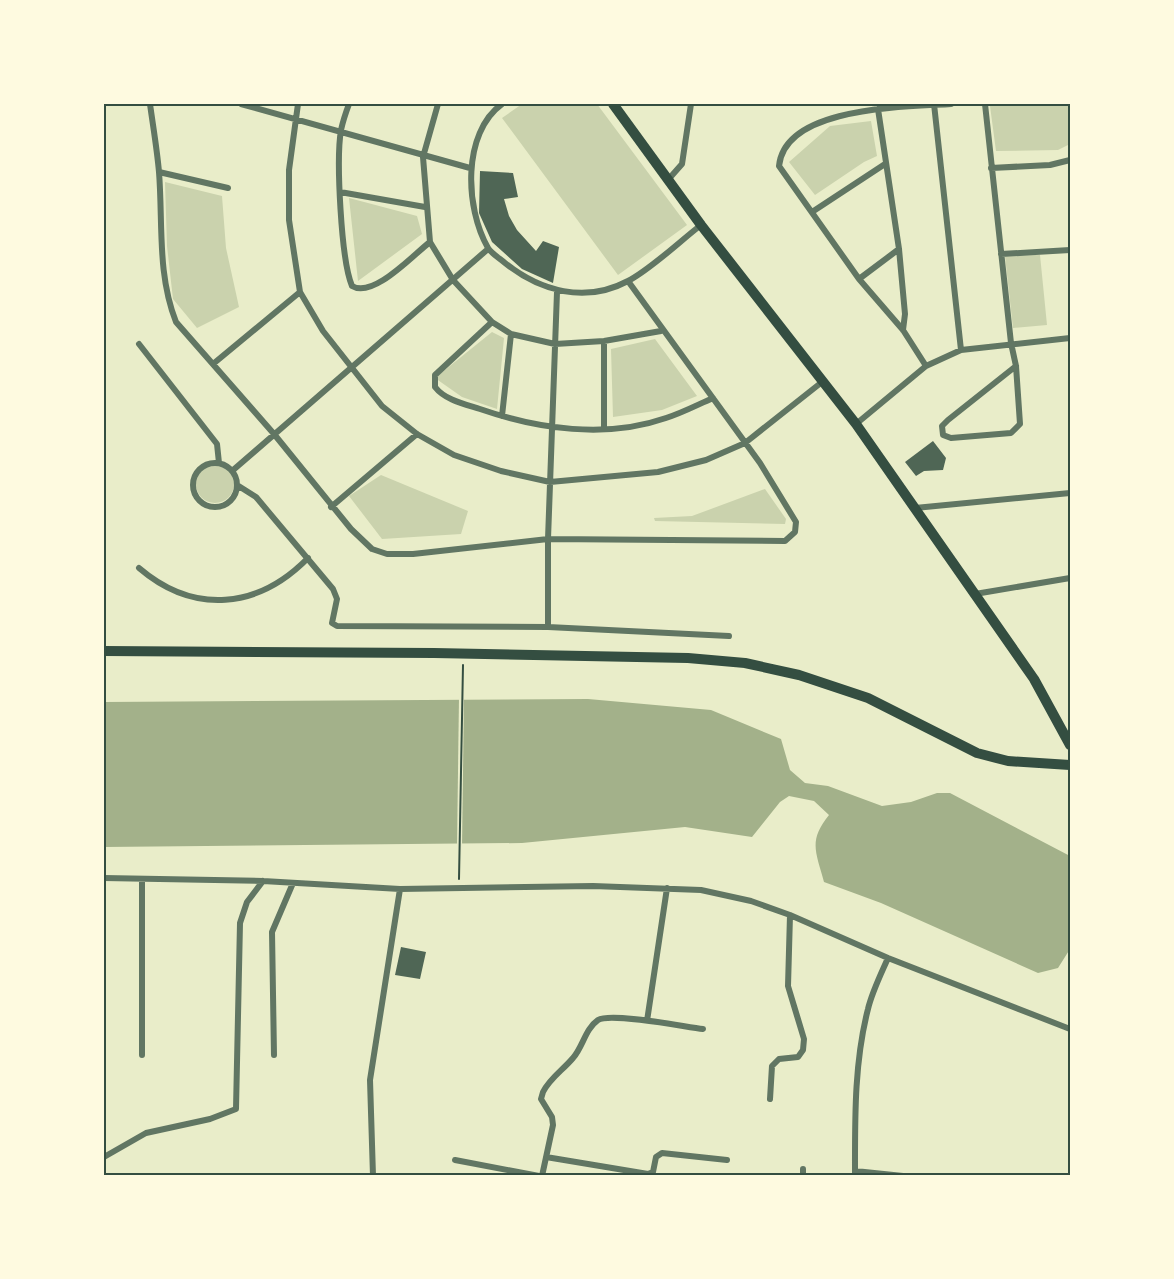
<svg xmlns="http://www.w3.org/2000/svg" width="1174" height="1279" font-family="'Zilla Slab',serif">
<rect width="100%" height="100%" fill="#e9edc9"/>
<path fill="#cad2ad" d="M 522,104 L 597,104 L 687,225 L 618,275 L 502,118 Z
M 1070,104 L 1070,144 L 1058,150 L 996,151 L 990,106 Z
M 871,121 L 877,156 L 864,162 L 815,195 L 789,162 L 830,126 Z
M 165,182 L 222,196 L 226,248 L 239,307 L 197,328 L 173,299 L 167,246 Z
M 349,198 L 417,216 L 422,234 L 358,281 Z
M 1040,255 L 1047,325 L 1013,328 L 1005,256 Z
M 492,332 L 504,338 L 497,409 L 462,397 L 435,378 Z
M 655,339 L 697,396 L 662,410 L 613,417 L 611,349 Z
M196 484a19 19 0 1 1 38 0a19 19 0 1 1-38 0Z
M 381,475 L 468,511 L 461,534 L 382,539 L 349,496 Z
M 765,489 L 786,519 L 785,524 L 655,521 L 654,518 L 692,516 Z"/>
<path fill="#a3b18a" d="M 588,699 L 711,710 L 781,739 L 790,770 L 805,783 L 828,786 L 882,806 L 911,802 L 937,793 L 950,793 L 1070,856 L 1070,949 L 1058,968 L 1038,973 L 881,903 L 824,882 C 816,852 808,841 829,815 L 814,801 L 789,796 L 780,802 L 752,837 L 685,827 L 522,843 L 104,847 L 104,702 Z"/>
<path fill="#e9edc9" d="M 459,697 L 464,697 L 462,847 L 457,847 Z"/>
<path fill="#4f6655" d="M 480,171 L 513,173 L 518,197 L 504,199 L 509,216 L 517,230 L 536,251 L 543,241 L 559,247 L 553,283 L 522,269 L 492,242 L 479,213 Z
M 933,441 L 946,458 L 943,470 L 924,471 L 916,476 L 905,462 Z
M 401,947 L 426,952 L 420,979 L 395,975 Z"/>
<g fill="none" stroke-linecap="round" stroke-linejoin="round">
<path stroke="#344e41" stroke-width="2" d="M 459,879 L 463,665"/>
<path stroke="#617663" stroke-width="6" d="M 150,104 C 153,126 157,149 159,172 C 163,223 157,274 176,322 L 274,434 L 351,529 L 372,549 L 387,554 L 413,554 L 548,539 L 785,541 L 795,532 L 796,522 L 760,463 L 628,281
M 241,104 L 470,168
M 298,104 L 289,170 L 289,220 L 300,292 L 323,331 L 382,406 L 417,434 L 454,455 L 501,471 L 550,482 L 658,472 L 706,460 L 745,443 L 822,382
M 349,104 C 346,112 343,121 341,130 C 336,159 341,260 352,286 C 373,299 413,255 430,242
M 438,104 L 423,157 L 430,242 L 453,280 L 492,322 L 511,334 L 555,344 L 604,341 L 661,331
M 502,104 C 462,133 465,208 488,248 C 491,253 499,258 505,263 C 540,291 585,304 628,281 C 651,269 679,242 701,225
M 934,104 L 961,350
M 985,104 L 1011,343 L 1016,366 L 1020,424 L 1011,433 L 951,438 L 943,435 L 942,426 L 948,420 L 1016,366
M 878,109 L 899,249 L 905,314 L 903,330
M 991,168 L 1050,165 L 1070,160
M 159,172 L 228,188
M 667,181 L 682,164 L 691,104
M 340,192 L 425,207
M 812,212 L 885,164
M 1001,254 L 1070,250
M 859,279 L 899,249
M 492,322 L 435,375 L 435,387 C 445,400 464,404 480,409 C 538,429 606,439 666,418 C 682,413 697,405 713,398
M 139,344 L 217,444 L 219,463
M 213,364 L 300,292
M 926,366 L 903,330 L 859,279 L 779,166 C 785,106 906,107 951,104
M 502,416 L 511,334
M 856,424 L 926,366 L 961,350 L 1070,338
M 604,428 L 604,341
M193 485a22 22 0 1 1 44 0a22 22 0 1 1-44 0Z
M 232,471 L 488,249
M 237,485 L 256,497 L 333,589 L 337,599 L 332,623 L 337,626 L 548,627 L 729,636
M 331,507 L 417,434
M 915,508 L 1070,493
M 139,568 C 194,615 258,609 308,558
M 975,594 L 1070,578
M 548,627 L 548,539 L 557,292
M 104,878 L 263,881 L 400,889 L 593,886 L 701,890 L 751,901 L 790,915 L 888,958 L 1070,1029
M 647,1021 L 667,888
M 142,1055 L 142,881
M 274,1055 L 272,932 L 293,883
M 770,1099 L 772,1066 L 779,1059 L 798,1057 L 803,1050 L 804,1039 L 788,986 L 790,915
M 104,1157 L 146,1133 L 210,1119 L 236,1109 L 240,923 L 247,902 L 263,881
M 546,1157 L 648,1174 L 653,1172 L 656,1157 L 662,1153 L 727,1160
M 455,1160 L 539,1176
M 855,1171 L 903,1176
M 373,1176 L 370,1080 L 400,889
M 542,1176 L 553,1125 L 552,1117 L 541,1099 L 543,1092 C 550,1078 563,1070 573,1058 C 583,1047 585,1029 598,1020 C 611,1012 685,1027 703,1029
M 803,1176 L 803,1169
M 855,1176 C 855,1120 854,1063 868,1009 C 872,992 881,974 888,958"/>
<path stroke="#344e41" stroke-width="10" d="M 613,104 L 701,225 L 856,424 L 1034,679 L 1070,745
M 104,651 L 434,653 L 688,658 L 745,663 L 799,675 L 868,698 L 977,753 L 1008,761 L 1070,765"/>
</g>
<rect width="1174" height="1279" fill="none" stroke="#fefae0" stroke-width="210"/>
<rect x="105" y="105" width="964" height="1069" fill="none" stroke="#344e41" stroke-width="2"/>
</svg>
